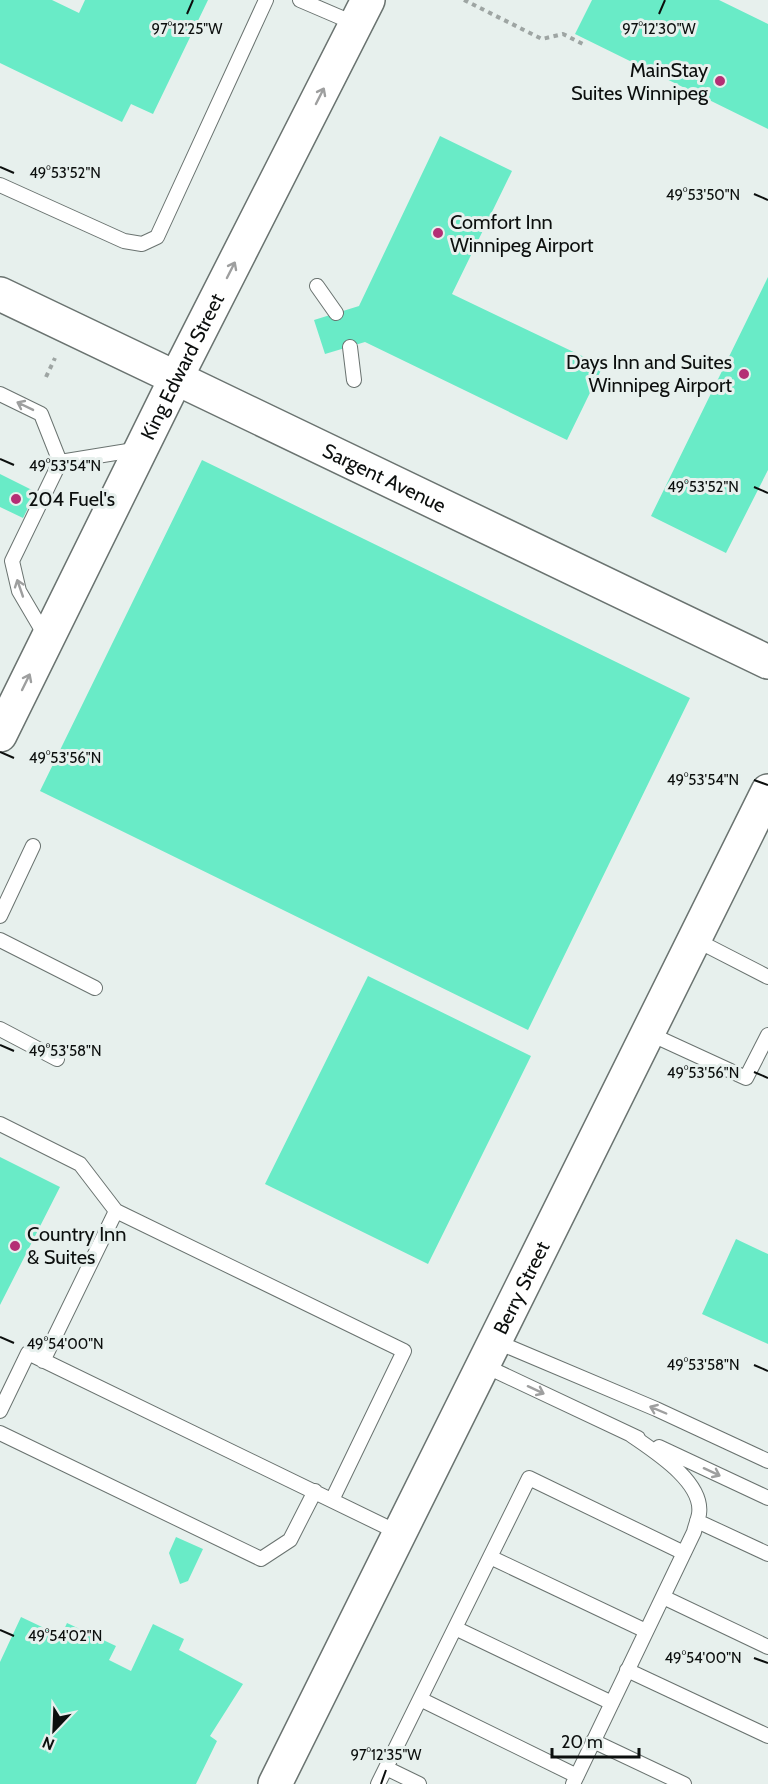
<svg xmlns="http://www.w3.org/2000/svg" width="768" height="1784" font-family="Cabin,sans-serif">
<rect width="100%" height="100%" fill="#e7f0ed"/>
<path fill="#69ebc7" d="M 0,0 L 52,0 L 79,13 L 85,0 L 208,0 L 153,114 L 131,104 L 122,122 L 0,63 Z
M 592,0 L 719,0 L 768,24 L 768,129 L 575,34 Z
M 440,136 L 512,171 L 452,294 L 603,366 L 567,440 L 365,342 L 325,354 L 314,320 L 359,306 Z
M 768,277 L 768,470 L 726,553 L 651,516 Z
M 202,460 L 690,698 L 528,1030 L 40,791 Z
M 0,474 L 36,492 L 23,518 L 0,507 Z
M 368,976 L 531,1056 L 428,1264 L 265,1184 Z
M 0,1157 L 60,1187 L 0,1305 Z
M 736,1239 L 768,1254 L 768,1344 L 702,1314 Z
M 176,1537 L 203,1549 L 188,1581 L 180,1584 L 169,1553 Z
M 21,1617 L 61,1636 L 67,1623 L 116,1646 L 109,1660 L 131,1671 L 153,1624 L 184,1639 L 179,1650 L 243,1684 L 210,1736 L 217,1741 L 196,1784 L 0,1784 L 0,1662 Z"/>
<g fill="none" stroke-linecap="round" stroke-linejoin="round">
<g stroke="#6a7370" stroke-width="16">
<path id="service" d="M 300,0 L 356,24
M 0,185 L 124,241 L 142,244 L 157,237 L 266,0
M 317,286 L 336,313
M 350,347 L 354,380
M 0,394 L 41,414 L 60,462
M 46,637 L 19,591 L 12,561 L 60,462 L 140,449
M 0,916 L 33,846
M 0,940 L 95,988
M 696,940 L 768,977
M 0,1029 L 57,1059
M 648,1033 L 746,1078 L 768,1035
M 0,1124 L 80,1164 L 116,1211
M 495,1341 L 656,1409 L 768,1461
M 43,1361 L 116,1211 L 404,1351 L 332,1500
M 483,1365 L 638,1438
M 0,1411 L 28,1353 L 399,1533
M 0,1433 L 261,1559 L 290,1540 L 315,1491
M 659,1447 L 768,1498
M 697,1521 L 768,1554
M 490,1557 L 646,1631
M 663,1597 L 768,1647
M 455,1628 L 612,1703
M 627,1670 L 768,1736
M 420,1699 L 577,1776
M 593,1741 L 684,1784
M 386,1768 L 419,1784
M 378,1784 L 529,1478 L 684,1553
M 573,1784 L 694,1532 C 695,1527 698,1520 699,1514 C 704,1482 654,1451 631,1435"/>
</g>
<g stroke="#6a7370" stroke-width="36">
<g id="tertiary">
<path id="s1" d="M 176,378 L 768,662"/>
<path id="s2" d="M 275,1784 L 768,791"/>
</g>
</g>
<g stroke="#6a7370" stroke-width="36">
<path id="secondary" d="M 0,294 L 176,378"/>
</g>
<g stroke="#6a7370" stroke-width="36">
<g id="primary">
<path id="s3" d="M 0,735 L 176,378 L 368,0"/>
</g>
</g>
<path stroke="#9ea5a3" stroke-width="4" stroke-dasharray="4.5 4.5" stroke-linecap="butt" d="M 464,0 L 542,39 L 563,34 L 583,44
M 46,377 L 55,358"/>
<use href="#service" stroke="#fff" stroke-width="14"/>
<use href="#tertiary" stroke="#fff" stroke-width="33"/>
<use href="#secondary" stroke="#fff" stroke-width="33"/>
<use href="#primary" stroke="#fff" stroke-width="33"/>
</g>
<defs><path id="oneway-shaft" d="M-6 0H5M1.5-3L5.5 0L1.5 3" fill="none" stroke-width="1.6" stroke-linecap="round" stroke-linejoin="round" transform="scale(1.5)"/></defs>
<g stroke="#9e9f9f">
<use href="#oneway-shaft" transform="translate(320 96) rotate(-63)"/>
<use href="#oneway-shaft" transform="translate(231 270) rotate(-63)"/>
<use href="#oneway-shaft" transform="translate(25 406) rotate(-154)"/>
<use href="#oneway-shaft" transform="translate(20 588) rotate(-109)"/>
<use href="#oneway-shaft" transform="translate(26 682) rotate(-64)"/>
<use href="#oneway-shaft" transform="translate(536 1390) rotate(25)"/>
<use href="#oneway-shaft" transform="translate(658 1410) rotate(-157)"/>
<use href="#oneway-shaft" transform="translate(712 1472) rotate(25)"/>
</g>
<path fill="none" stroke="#0c0f0e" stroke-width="2" d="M 187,14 L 193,0M 659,14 L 665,0M 0,167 L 14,173M 754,194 L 768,200M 0,459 L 14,465M 754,487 L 768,493M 0,752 L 14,758M 754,780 L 768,785M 0,1045 L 14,1051M 754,1072 L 768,1078M 0,1337 L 14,1343M 754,1365 L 768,1371M 0,1630 L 14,1636M 754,1658 L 768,1663M 381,1784 L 386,1770"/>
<g fill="#b42f75" stroke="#e7f0ed" stroke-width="2">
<circle cx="720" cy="81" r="6"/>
<circle cx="438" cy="233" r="6"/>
<circle cx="744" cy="374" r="6"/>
<circle cx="16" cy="499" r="6"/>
<circle cx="15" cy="1246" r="6"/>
</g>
<g text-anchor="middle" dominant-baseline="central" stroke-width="6" stroke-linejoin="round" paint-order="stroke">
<g font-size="20" fill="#0c0f0e" stroke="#e7f0ed" text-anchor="start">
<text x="708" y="70" text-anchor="end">MainStay<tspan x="708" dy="23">Suites Winnipeg</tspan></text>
<text x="450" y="222">Comfort Inn<tspan x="450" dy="23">Winnipeg Airport</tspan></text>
<text x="732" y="362" text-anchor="end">Days Inn and Suites<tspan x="732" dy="23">Winnipeg Airport</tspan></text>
<text x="28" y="499">204 Fuel's</text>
<text x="27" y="1234">Country Inn<tspan x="27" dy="23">&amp; Suites</tspan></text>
</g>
<g font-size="20" fill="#0c0f0e" stroke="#e7f0ed">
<text stroke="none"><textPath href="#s3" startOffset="411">King Edward Street</textPath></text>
<text stroke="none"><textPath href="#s1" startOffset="231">Sargent Avenue</textPath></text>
<text stroke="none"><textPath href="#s2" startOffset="554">Berry Street</textPath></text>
</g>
</g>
<g font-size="15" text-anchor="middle" fill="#0c0f0e" stroke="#e7f0ed" stroke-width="6" stroke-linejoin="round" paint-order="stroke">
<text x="187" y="34">97°12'25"W</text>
<text x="659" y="34">97°12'30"W</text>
<text x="65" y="178">49°53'52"N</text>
<text x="703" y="200">49°53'50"N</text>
<text x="65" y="471">49°53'54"N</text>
<text x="703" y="492">49°53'52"N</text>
<text x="65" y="763">49°53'56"N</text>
<text x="703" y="785">49°53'54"N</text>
<text x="65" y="1056">49°53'58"N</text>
<text x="703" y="1078">49°53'56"N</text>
<text x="65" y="1349">49°54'00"N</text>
<text x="703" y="1370">49°53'58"N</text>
<text x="65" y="1641">49°54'02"N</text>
<text x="703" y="1663">49°54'00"N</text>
<text x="386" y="1760">97°12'35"W</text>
</g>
<g transform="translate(54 1730) rotate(203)" stroke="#e7f0ed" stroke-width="4.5" paint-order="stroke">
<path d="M0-4.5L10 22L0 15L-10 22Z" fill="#0c0f0e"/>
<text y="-9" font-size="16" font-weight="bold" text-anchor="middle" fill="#0c0f0e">N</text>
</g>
<path d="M552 1748v9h87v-9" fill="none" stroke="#0c0f0e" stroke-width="3"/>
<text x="561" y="1748" font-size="18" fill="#0c0f0e" stroke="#e7f0ed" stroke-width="4.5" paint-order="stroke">20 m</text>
</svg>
